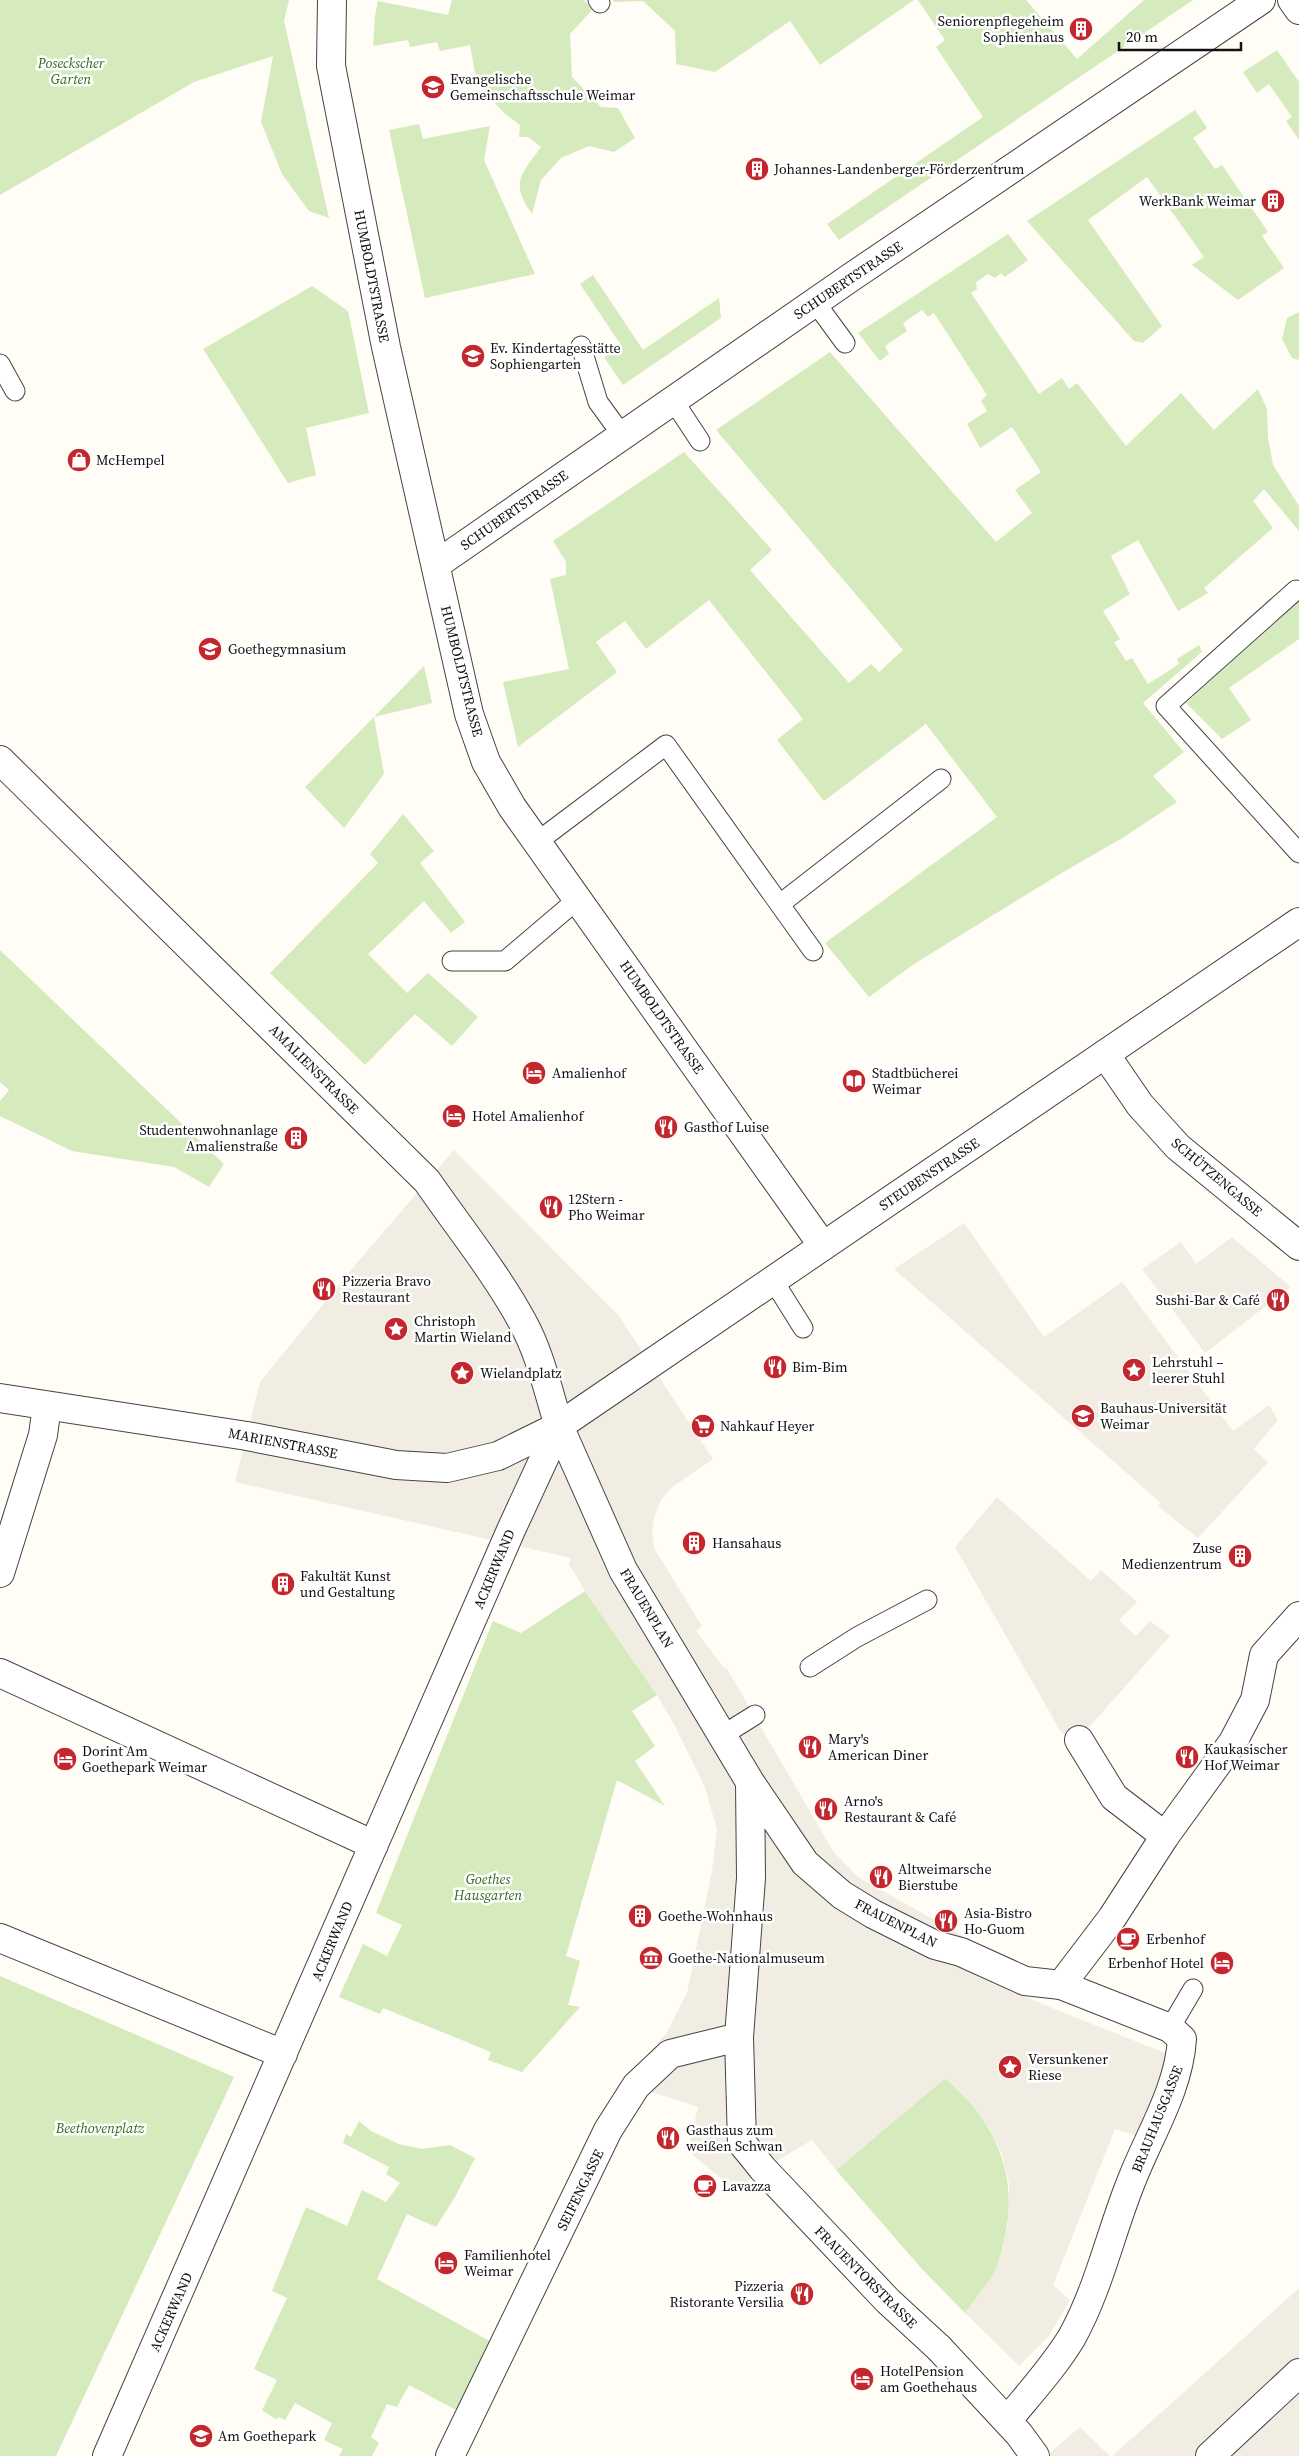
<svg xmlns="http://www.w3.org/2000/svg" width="1299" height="2456" font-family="'Source Serif 4',serif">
<rect width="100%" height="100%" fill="#fffdf5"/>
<path fill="#d5ebbd" d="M 0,0 L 289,0 L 284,21 L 329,218 L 309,211 L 282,174 L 261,122 L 273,56 L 194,82 L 0,195 Z
M 452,0 L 584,0 L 592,10 L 570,34 L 572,77 L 601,107 L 618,108 L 635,138 L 614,152 L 589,146 L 561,158 L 541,180 L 532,214 C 509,182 522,174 541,147 L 528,137 L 519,137 L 520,125 L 504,113 L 477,84 L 470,45 L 440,51 L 437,42 L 410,47 L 408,40 L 373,46 L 375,16 L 378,1 L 448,15 Z
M 613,0 L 914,0 L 820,65 L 790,21 L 715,72 L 676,64 L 675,31 L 643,1 L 614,2 Z
M 918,0 L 1026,0 L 1077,59 L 1144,0 L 1193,0 L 839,240 L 827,224 L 983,117 L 936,47 L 945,40 Z
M 1277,50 L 1299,82 L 1299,140 L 1286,121 L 1292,117 L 1269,84 L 1257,93 L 1243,72 Z
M 1195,110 L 1207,128 L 1193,138 L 1215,169 L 1222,165 L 1268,232 L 1262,236 L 1284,268 L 1238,300 L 1192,265 L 1204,257 L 1147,177 L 1088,220 L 1162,326 L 1143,343 L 1134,341 L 1027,221 Z
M 419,124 L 423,139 L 490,126 L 484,160 L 535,274 L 425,298 L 389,130 Z
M 1008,234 L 1028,260 L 1005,277 L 1001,273 L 995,278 L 988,274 L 976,282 L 977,289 L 971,293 L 1039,394 L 1062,378 L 1069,389 L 1077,383 L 1126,446 L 1181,393 L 1214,430 L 1258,389 L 1267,409 L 1268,438 L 1273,465 L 1299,506 L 1299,531 L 1264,489 L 1253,501 L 1273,528 L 1204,588 L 1208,593 L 1178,611 L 1138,540 L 1111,556 L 1130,594 L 1103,611 L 1120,639 L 1114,642 L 1126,661 L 1132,658 L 1148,684 L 1179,664 L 1177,659 L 1199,645 L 1202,652 L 1143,703 L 1184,752 L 1153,776 L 1177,802 L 1124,837 L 1055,877 L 914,964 L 869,997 L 825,943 L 997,817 L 926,724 L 824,801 L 777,740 L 803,719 L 709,600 L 646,649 L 625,621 L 596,642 L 617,672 L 518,747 L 503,682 L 569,669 L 550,579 L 566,575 L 566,562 L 553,541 L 684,452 L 772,550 L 750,570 L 849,683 L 871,664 L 879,672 L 903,650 L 716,430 L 830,352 L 996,542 L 1032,513 L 1015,490 L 1041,472 L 1012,427 L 980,448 L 967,424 L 987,411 L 981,401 L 987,395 L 934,313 L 928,317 L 922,310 L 903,323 L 907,331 L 885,346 L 889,354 L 880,361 L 858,333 Z
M 593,275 L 643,350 L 719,298 L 721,318 L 623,385 L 604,357 L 621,345 L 580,284 Z
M 312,286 L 348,311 L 369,413 L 306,428 L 316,475 L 288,483 L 203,349 Z
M 1299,312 L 1299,360 L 1292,358 L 1282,339 L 1287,318 Z
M 1299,601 L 1299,639 L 1229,688 L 1251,720 L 1222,739 L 1186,703 Z
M 424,666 L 432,703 L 374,717 L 384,774 L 344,828 L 305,787 Z
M 403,814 L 434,851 L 420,863 L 465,922 L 451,933 L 424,901 L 368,954 L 407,993 L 428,973 L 478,1017 L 452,1046 L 415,1014 L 365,1065 L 270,973 L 378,863 L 370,854 Z
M 0,950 L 224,1164 L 209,1187 L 174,1167 L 72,1151 L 0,1116 L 0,1101 L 9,1090 L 0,1082 Z
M 585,1591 L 657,1695 L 632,1711 L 655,1746 L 635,1761 L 665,1806 L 617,1780 L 566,1956 L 580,1961 L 568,2005 L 580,2007 L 522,2072 L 488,2060 L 491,2052 L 383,2008 L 380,2014 L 339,1997 L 363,1944 L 387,1956 L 402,1925 L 376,1913 L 493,1621 L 521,1633 Z
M 0,1976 L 234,2077 L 56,2456 L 0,2456 Z
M 945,2078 C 994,2119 1019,2173 1005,2237 C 1002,2250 999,2264 992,2277 C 985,2290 975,2301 965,2313 L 921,2268 L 836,2170 Z
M 359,2121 L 371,2131 L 399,2144 L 422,2149 L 450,2145 L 475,2158 L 455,2197 L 436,2227 L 407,2214 L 377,2279 L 493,2343 L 458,2411 L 409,2385 L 397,2407 L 387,2404 L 371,2437 L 379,2443 L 372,2456 L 339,2456 L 343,2449 L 324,2440 L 332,2423 L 295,2403 L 285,2420 L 278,2417 L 277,2420 L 262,2410 L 277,2380 L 254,2369 L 287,2298 L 272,2291 L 306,2207 L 347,2226 L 362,2190 L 386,2202 L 400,2183 L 386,2174 L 389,2167 L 343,2143 L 346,2134 L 351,2137 Z"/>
<path fill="#f1ede2" d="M 454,1150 L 619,1316 L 713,1459 L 671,1488 L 661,1500 L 654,1518 L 652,1532 L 654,1548 L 702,1626 L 696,1631 L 724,1668 L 726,1667 L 833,1851 L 858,1877 L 963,1936 L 958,1959 L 959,1967 L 1052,2008 L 1170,2055 L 1136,2136 L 1115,2129 L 1053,2285 L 1070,2300 L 1049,2336 L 1019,2366 L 965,2313 L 993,2275 L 1001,2255 L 1008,2225 L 1009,2184 L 1002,2154 L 989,2128 L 971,2103 L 946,2078 L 836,2170 L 812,2140 L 763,2169 L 736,2191 L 688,2151 L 698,2107 L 624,2083 L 667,2032 L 687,1993 L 712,1871 L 717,1829 L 704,1785 L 676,1728 L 657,1695 L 585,1591 L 569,1564 L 571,1558 L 235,1482 L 260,1382 L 356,1264 Z
M 964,1223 L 1044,1337 L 1122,1282 L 1233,1431 L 1269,1405 L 1278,1420 L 1254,1449 L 1268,1462 L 1198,1538 L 1158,1506 L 1161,1503 L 894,1269 Z
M 1232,1237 L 1291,1287 L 1205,1353 L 1142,1269 L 1181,1242 L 1196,1264 Z
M 997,1497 L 1091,1581 L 1101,1570 L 1137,1602 L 1119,1620 L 1136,1636 L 1150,1621 L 1170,1636 L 1075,1743 L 1061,1732 L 955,1547 Z
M 1299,2288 L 1299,2456 L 1112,2456 L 1173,2402 Z
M 1080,2427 L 1110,2456 L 1046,2456 Z"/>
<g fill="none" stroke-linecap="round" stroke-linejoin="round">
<g stroke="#444" stroke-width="21">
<path id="service" d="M 598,0 L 600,3
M 815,302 L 845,343
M 581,346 L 598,402 L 622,435
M 0,364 L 15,391
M 673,400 L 700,441
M 1296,590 L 1166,706 L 1299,853
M 537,842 L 666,745 L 813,951
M 780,904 L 941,779
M 452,961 L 505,961 L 578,899
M 773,1280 L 803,1328
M 810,1667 L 857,1637 L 927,1600
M 723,1735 L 755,1715
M 1170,2028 L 1193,1989"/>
</g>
<g stroke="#444" stroke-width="30">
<path id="pedestrian" d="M 559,1426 L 623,1570 L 750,1782 L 805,1863 L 842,1895 L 873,1914 L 935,1945 L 961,1952 L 1025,1981 L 1061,1985
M 1079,1740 L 1114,1797 L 1165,1836
M 750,1782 L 751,1878 L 739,2037 L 742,2143 L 763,2169 L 888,2301 L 939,2348
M 1210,2456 L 1299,2373"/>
</g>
<g stroke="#444" stroke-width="30">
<path id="minor" d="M 332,0 L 331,66 L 386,347 L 469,714 L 486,762 L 512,807 L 823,1246
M 1292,0 L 1299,10
M 437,564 L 850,278 L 1261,0
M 0,760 L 427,1181 C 458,1226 496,1273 522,1321 C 540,1353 548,1391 559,1426 L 511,1530 L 107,2456
M 1105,1054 L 1140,1105 L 1178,1147 L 1299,1246
M 0,1573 L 43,1435 L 47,1406
M 0,1673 L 374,1845
M 0,1938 L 283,2054
M 939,2348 L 1019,2434 L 1035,2456
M 1007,2421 C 1029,2394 1054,2367 1072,2337 C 1100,2286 1111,2230 1133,2177 C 1151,2132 1179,2088 1182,2039 L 1170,2028 L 1061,1985 L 1112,1918 L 1165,1836 L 1233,1742 L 1255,1700 L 1264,1655 L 1299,1616
M 450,2456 L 608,2130 L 636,2086 L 670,2054 L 739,2037"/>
</g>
<g stroke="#444" stroke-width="30">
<path id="tertiary" d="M 0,1398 L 247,1436 L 396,1465 L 447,1468 L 498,1456 L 559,1426 L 1299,922"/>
</g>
<use href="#service" stroke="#fff" stroke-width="19"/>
<use href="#pedestrian" stroke="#fff" stroke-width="28"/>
<use href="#minor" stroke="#fff" stroke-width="28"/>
<use href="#tertiary" stroke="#fff" stroke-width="28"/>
</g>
<defs>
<g id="building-disc" transform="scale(1.25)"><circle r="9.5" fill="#c4262e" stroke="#fff"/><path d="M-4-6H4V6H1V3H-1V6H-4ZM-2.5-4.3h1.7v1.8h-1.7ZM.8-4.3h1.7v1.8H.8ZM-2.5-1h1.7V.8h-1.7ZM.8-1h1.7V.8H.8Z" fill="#fff"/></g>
<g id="school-disc" transform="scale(1.25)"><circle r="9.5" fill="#c4262e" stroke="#fff"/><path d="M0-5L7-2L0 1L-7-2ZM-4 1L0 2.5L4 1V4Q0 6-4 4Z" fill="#fff"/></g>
<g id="shop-disc" transform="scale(1.25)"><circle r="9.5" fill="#c4262e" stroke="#fff"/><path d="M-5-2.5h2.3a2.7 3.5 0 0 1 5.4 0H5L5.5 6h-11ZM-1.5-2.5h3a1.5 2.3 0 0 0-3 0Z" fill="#fff"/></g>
<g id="hotel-disc" transform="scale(1.25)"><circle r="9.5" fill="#c4262e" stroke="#fff"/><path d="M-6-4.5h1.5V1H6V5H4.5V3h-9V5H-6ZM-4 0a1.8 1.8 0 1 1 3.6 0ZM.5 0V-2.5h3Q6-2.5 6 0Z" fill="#fff"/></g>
<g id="library-disc" transform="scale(1.25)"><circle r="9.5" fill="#c4262e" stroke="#fff"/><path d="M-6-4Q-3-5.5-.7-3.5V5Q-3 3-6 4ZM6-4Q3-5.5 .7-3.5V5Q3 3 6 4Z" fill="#fff"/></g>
<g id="restaurant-disc" transform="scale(1.25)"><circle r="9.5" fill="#c4262e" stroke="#fff"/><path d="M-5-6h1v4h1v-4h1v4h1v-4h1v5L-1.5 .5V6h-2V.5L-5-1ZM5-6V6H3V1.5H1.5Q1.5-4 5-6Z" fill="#fff"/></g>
<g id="sight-disc" transform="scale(1.25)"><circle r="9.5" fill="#c4262e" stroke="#fff"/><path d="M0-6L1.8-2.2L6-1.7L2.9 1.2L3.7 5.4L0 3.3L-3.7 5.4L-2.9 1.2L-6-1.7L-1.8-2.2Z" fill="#fff"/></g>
<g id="university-disc" transform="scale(1.25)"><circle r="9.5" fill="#c4262e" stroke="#fff"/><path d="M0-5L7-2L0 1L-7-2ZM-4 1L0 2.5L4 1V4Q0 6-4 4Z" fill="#fff"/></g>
<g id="supermarket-disc" transform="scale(1.25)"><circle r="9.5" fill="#c4262e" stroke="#fff"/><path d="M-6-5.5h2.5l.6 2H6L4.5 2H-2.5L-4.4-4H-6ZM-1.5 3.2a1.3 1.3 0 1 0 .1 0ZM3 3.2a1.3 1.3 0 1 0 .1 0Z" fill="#fff"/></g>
<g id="cafe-disc" transform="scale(1.25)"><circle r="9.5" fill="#c4262e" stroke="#fff"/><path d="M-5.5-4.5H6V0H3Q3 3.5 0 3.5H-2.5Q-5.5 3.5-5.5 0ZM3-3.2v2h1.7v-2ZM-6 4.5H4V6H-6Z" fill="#fff"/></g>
<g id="museum-disc" transform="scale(1.25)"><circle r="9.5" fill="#c4262e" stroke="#fff"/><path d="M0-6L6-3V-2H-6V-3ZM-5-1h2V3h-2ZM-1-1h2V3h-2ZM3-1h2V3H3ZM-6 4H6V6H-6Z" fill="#fff"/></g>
</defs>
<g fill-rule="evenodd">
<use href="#building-disc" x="1081" y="29"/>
<use href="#school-disc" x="433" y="87"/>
<use href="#building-disc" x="757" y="169"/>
<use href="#building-disc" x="1273" y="201"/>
<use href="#school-disc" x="473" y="356"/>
<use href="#shop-disc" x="79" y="460"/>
<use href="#school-disc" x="210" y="649"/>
<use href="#hotel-disc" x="534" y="1073"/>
<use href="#library-disc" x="854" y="1081"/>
<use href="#hotel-disc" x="454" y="1116"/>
<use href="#restaurant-disc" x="666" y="1127"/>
<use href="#building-disc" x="296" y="1138"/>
<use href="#restaurant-disc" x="551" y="1207"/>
<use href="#restaurant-disc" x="324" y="1289"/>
<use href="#restaurant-disc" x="1278" y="1300"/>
<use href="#sight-disc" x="396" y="1329"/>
<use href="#restaurant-disc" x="775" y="1367"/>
<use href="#sight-disc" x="1134" y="1370"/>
<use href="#sight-disc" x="462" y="1373"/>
<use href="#university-disc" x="1083" y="1416"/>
<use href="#supermarket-disc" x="703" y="1426"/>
<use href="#building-disc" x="694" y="1543"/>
<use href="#building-disc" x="1240" y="1556"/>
<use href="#building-disc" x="283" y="1584"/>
<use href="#restaurant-disc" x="810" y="1747"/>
<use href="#restaurant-disc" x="1187" y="1757"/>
<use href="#hotel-disc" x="65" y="1759"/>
<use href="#restaurant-disc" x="826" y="1809"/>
<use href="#restaurant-disc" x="881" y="1877"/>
<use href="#building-disc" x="640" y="1916"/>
<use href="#restaurant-disc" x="946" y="1921"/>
<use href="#cafe-disc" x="1128" y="1939"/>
<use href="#museum-disc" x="651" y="1958"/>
<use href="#hotel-disc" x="1222" y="1963"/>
<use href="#sight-disc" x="1010" y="2067"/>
<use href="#restaurant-disc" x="668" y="2138"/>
<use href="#cafe-disc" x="705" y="2186"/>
<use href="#hotel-disc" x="446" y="2263"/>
<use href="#restaurant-disc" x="802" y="2294"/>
<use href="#hotel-disc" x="862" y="2379"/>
<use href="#school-disc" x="201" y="2436"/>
</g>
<g text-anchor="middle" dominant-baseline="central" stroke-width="5" stroke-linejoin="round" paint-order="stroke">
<g font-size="14" fill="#111" stroke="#fff" text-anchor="start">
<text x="1064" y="21" text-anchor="end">Seniorenpflegeheim<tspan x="1064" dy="16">Sophienhaus</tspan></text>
<text x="450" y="79">Evangelische<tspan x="450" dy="16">Gemeinschaftsschule Weimar</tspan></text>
<text x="774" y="169">Johannes-Landenberger-Förderzentrum</text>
<text x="1256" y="201" text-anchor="end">WerkBank Weimar</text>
<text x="490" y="348">Ev. Kindertagesstätte<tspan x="490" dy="16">Sophiengarten</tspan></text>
<text x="96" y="460">McHempel</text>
<text x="228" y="649">Goethegymnasium</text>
<text x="552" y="1073">Amalienhof</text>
<text x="872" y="1073">Stadtbücherei<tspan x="872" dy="16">Weimar</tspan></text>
<text x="472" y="1116">Hotel Amalienhof</text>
<text x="684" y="1127">Gasthof Luise</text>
<text x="278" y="1130" text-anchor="end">Studentenwohnanlage<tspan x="278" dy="16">Amalienstraße</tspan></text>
<text x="568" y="1199">12Stern -<tspan x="568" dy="16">Pho Weimar</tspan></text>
<text x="342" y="1281">Pizzeria Bravo<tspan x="342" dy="16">Restaurant</tspan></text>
<text x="1260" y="1300" text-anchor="end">Sushi-Bar &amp; Café</text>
<text x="414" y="1321">Christoph<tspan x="414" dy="16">Martin Wieland</tspan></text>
<text x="1152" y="1362">Lehrstuhl –<tspan x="1152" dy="16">leerer Stuhl</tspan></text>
<text x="792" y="1367">Bim-Bim</text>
<text x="480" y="1373">Wielandplatz</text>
<text x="1100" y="1408">Bauhaus-Universität<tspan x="1100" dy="16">Weimar</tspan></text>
<text x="720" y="1426">Nahkauf Heyer</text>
<text x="712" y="1543">Hansahaus</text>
<text x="1222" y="1548" text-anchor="end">Zuse<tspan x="1222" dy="16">Medienzentrum</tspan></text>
<text x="300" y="1576">Fakultät Kunst<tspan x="300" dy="16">und Gestaltung</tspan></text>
<text x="828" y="1739">Mary's<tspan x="828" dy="16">American Diner</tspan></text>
<text x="1204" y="1749">Kaukasischer<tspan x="1204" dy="16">Hof Weimar</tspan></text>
<text x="82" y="1751">Dorint Am<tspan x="82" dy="16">Goethepark Weimar</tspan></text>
<text x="844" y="1801">Arno's<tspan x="844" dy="16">Restaurant &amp; Café</tspan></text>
<text x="898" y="1869">Altweimarsche<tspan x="898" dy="16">Bierstube</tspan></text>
<text x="964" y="1913">Asia-Bistro<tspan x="964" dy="16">Ho-Guom</tspan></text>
<text x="658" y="1916">Goethe-Wohnhaus</text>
<text x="1146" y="1939">Erbenhof</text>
<text x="668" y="1958">Goethe-Nationalmuseum</text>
<text x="1204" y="1963" text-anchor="end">Erbenhof Hotel</text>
<text x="1028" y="2059">Versunkener<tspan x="1028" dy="16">Riese</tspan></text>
<text x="686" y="2130">Gasthaus zum<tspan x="686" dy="16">weißen Schwan</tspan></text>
<text x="722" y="2186">Lavazza</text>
<text x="464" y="2255">Familienhotel<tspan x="464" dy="16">Weimar</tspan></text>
<text x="784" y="2286" text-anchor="end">Pizzeria<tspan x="784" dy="16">Ristorante Versilia</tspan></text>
<text x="880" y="2371">HotelPension<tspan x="880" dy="16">am Goethehaus</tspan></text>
<text x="218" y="2436">Am Goethepark</text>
</g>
<g font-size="14" font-style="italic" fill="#2f6b1f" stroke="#fff">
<text x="71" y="63">Poseckscher<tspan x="71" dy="16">Garten</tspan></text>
<text x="488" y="1879">Goethes<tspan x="488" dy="16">Hausgarten</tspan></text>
<text x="100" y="2128">Beethovenplatz</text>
</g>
<g font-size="14" fill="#111" stroke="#fff">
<text transform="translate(372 276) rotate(79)">HUMBOLDTSTRASSE</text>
<text transform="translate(848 280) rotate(-34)">SCHUBERTSTRASSE</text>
<text transform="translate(514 510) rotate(-35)">SCHUBERTSTRASSE</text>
<text transform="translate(462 671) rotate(76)">HUMBOLDTSTRASSE</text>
<text transform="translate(662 1017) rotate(55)">HUMBOLDTSTRASSE</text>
<text transform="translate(314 1069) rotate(45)">AMALIENSTRASSE</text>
<text transform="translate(929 1174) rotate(-34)">STEUBENSTRASSE</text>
<text transform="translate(1217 1177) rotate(40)">SCHÜTZENGASSE</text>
<text transform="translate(283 1443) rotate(11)">MARIENSTRASSE</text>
<text transform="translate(494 1569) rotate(-67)">ACKERWAND</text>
<text transform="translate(647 1608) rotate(59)">FRAUENPLAN</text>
<text transform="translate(896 1923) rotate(27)">FRAUENPLAN</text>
<text transform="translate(332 1941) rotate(-67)">ACKERWAND</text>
<text transform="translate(1157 2119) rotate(-68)">BRAUHAUSGASSE</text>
<text transform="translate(580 2190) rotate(-64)">SEIFENGASSE</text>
<text transform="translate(866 2277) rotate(45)">FRAUENTORSTRASSE</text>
<text transform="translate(171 2312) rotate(-66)">ACKERWAND</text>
</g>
</g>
<path d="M1119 42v8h122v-8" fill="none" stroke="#111111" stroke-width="2.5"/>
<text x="1126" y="42" font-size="15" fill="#111111" stroke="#ffffff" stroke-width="4" paint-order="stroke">20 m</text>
</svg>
